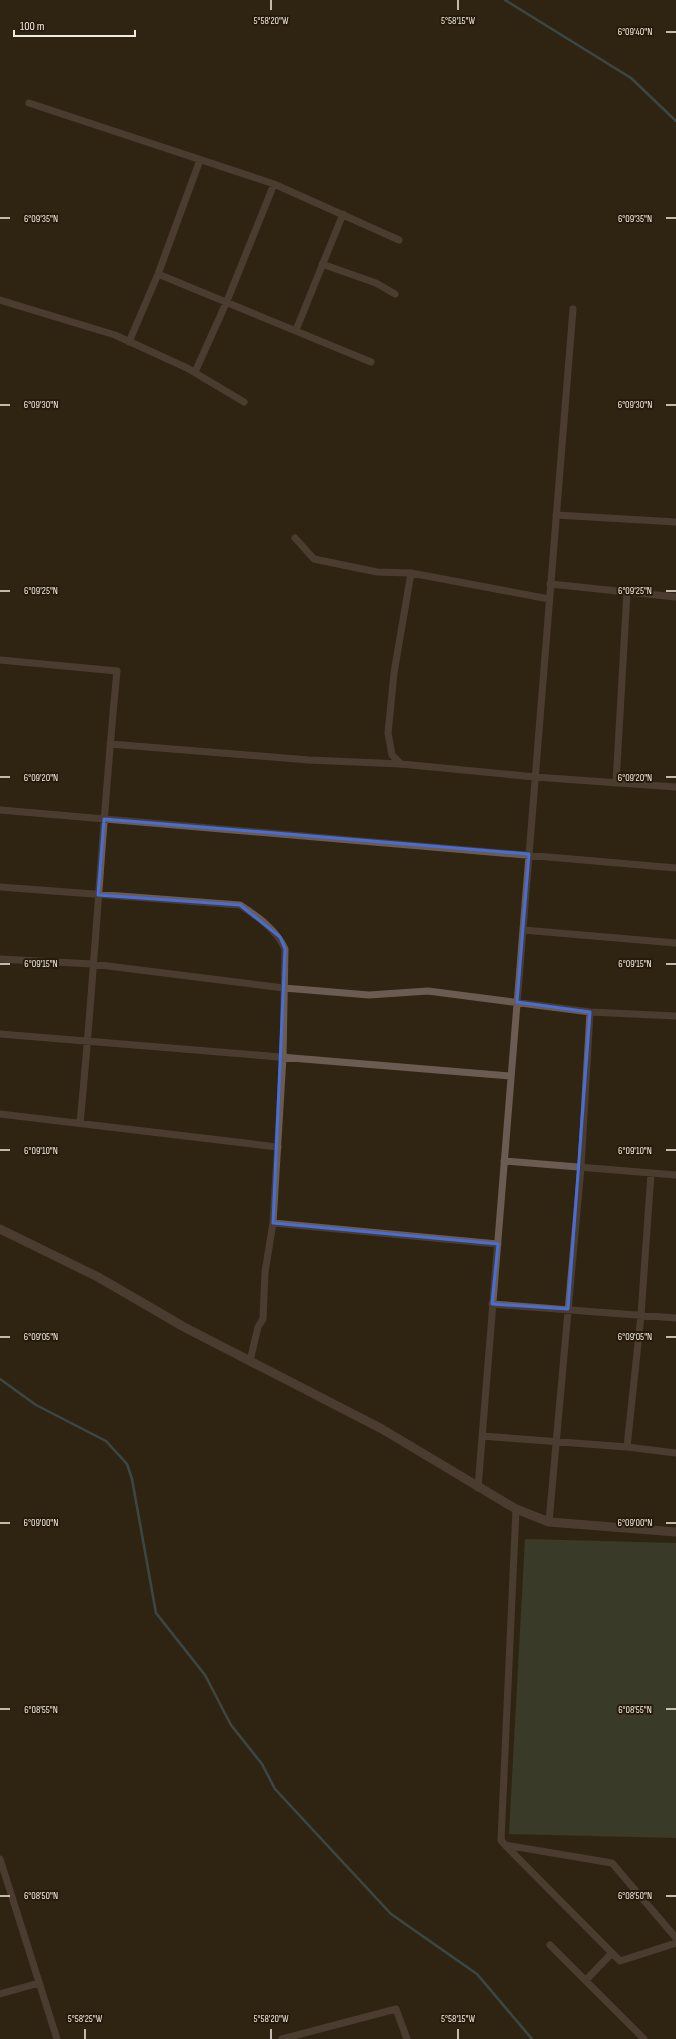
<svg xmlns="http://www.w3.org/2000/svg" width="676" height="2039" font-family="'Sofia Sans Condensed',sans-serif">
<rect width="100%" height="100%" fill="#302513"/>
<path fill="#455441" d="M 525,1539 L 676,1543 L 676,1838 L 509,1834 Z"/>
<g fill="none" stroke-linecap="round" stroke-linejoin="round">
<path stroke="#4a7284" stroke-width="2.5" d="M 505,0 L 631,78 L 676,121
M 0,1379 L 36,1405 L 106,1441 L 127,1464 L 132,1479 L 156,1613 L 205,1675 L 231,1725 L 262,1764 L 275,1789 L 391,1914 L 477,1974 L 532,2039"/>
<path stroke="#6b5c53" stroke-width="7" d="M 29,103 L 274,184 L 399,240
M 322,264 L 376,283 L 395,294
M 158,274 L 200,160
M 0,300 L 115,335 L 187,368 L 244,402
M 296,330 L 343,214
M 129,342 L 158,274 L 371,362
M 195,372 L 227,301 L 274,184
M 556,515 L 676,522
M 295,538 L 314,559 L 377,572 L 411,573 L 549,599
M 550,584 L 676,597
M 0,660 L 117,671 C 102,821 95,972 80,1123
M 110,744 L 309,760 L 401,764 L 535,777 L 676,787
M 401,764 L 392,755 L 388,733 L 394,673 L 411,573
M 616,783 L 627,592
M 0,810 L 676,868
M 0,887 L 240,905 C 258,917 276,929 285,949 L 283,1057 L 273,1223 L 265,1272 L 263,1319 L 258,1327 L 250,1361
M 523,930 L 676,943
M 0,959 L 92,964 L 284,988 L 369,995 L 428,991 L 590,1012 L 676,1016
M 0,1034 L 511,1076
M 0,1114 L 278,1147
M 504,1161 L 676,1175
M 273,1223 L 498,1244
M 492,1304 L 676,1318
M 482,1436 L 627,1447 L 676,1453
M 627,1447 L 641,1315 L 651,1173
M 478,1488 L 573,309
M 516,1509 L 501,1840 L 505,1845 L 612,1863 L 676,1938
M 549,1522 L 581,1167 L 590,1012
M 505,1845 L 620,1961 L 676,1943
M 0,1859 L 57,2039
M 550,1945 L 644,2039
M 586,1980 L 612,1953
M 0,1994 L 39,1983
M 282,2039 L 396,2009 L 407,2039"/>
<path stroke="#6b5c53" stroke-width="9" d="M 0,1229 L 98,1277 L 184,1327 L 382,1429 L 516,1509 L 549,1522 L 676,1532"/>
</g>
<path d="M0 0H676V2039H0ZM 104,819 L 529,854 L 517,1002 L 590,1012 L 568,1309 L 492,1304 L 498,1244 L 273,1223 L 285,949 L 280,937 L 240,905 L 98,895 Z" fill="#302513" fill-opacity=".55" fill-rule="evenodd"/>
<path fill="none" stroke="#476dd9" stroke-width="3" stroke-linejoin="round" d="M 104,819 L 529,854 L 517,1002 L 590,1012 L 568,1309 L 492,1304 L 498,1244 L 273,1223 L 285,949 L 280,937 L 240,905 L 98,895 Z"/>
<path fill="none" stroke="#f1eadf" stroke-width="1.5" d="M 271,0 L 271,10M 458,0 L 458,10M 666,32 L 676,32M 0,218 L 10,218M 666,218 L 676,218M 0,405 L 10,405M 666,405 L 676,405M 0,591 L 10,591M 666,591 L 676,591M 0,777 L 10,777M 666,777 L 676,777M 0,964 L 10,964M 666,964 L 676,964M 0,1150 L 10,1150M 666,1150 L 676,1150M 0,1337 L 10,1337M 666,1337 L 676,1337M 0,1523 L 10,1523M 666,1523 L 676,1523M 0,1709 L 10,1709M 666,1709 L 676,1709M 0,1896 L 10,1896M 666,1896 L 676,1896M 85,2029 L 85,2039M 271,2029 L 271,2039M 458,2029 L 458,2039"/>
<g font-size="10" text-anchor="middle" fill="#f1eadf" stroke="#261b0a" stroke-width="4" stroke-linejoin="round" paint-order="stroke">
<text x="271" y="24">5°58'20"W</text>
<text x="458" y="24">5°58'15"W</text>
<text x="635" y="35">6°09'40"N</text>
<text x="41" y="222">6°09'35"N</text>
<text x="635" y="222">6°09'35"N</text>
<text x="41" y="408">6°09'30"N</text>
<text x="635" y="408">6°09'30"N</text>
<text x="41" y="594">6°09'25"N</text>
<text x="635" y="594">6°09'25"N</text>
<text x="41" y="781">6°09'20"N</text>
<text x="635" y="781">6°09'20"N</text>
<text x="41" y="967">6°09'15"N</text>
<text x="635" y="967">6°09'15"N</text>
<text x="41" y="1154">6°09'10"N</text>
<text x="635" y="1154">6°09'10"N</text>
<text x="41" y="1340">6°09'05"N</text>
<text x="635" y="1340">6°09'05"N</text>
<text x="41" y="1526">6°09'00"N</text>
<text x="635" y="1526">6°09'00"N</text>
<text x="41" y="1713">6°08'55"N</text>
<text x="635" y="1713">6°08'55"N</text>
<text x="41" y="1899">6°08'50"N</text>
<text x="635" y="1899">6°08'50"N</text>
<text x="85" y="2022">5°58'25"W</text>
<text x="271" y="2022">5°58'20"W</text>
<text x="458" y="2022">5°58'15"W</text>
</g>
<path d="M14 30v6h121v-6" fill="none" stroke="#f1eadf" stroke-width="2"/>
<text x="20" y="30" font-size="12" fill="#f1eadf" stroke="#261b0a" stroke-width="3" paint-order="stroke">100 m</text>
</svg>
